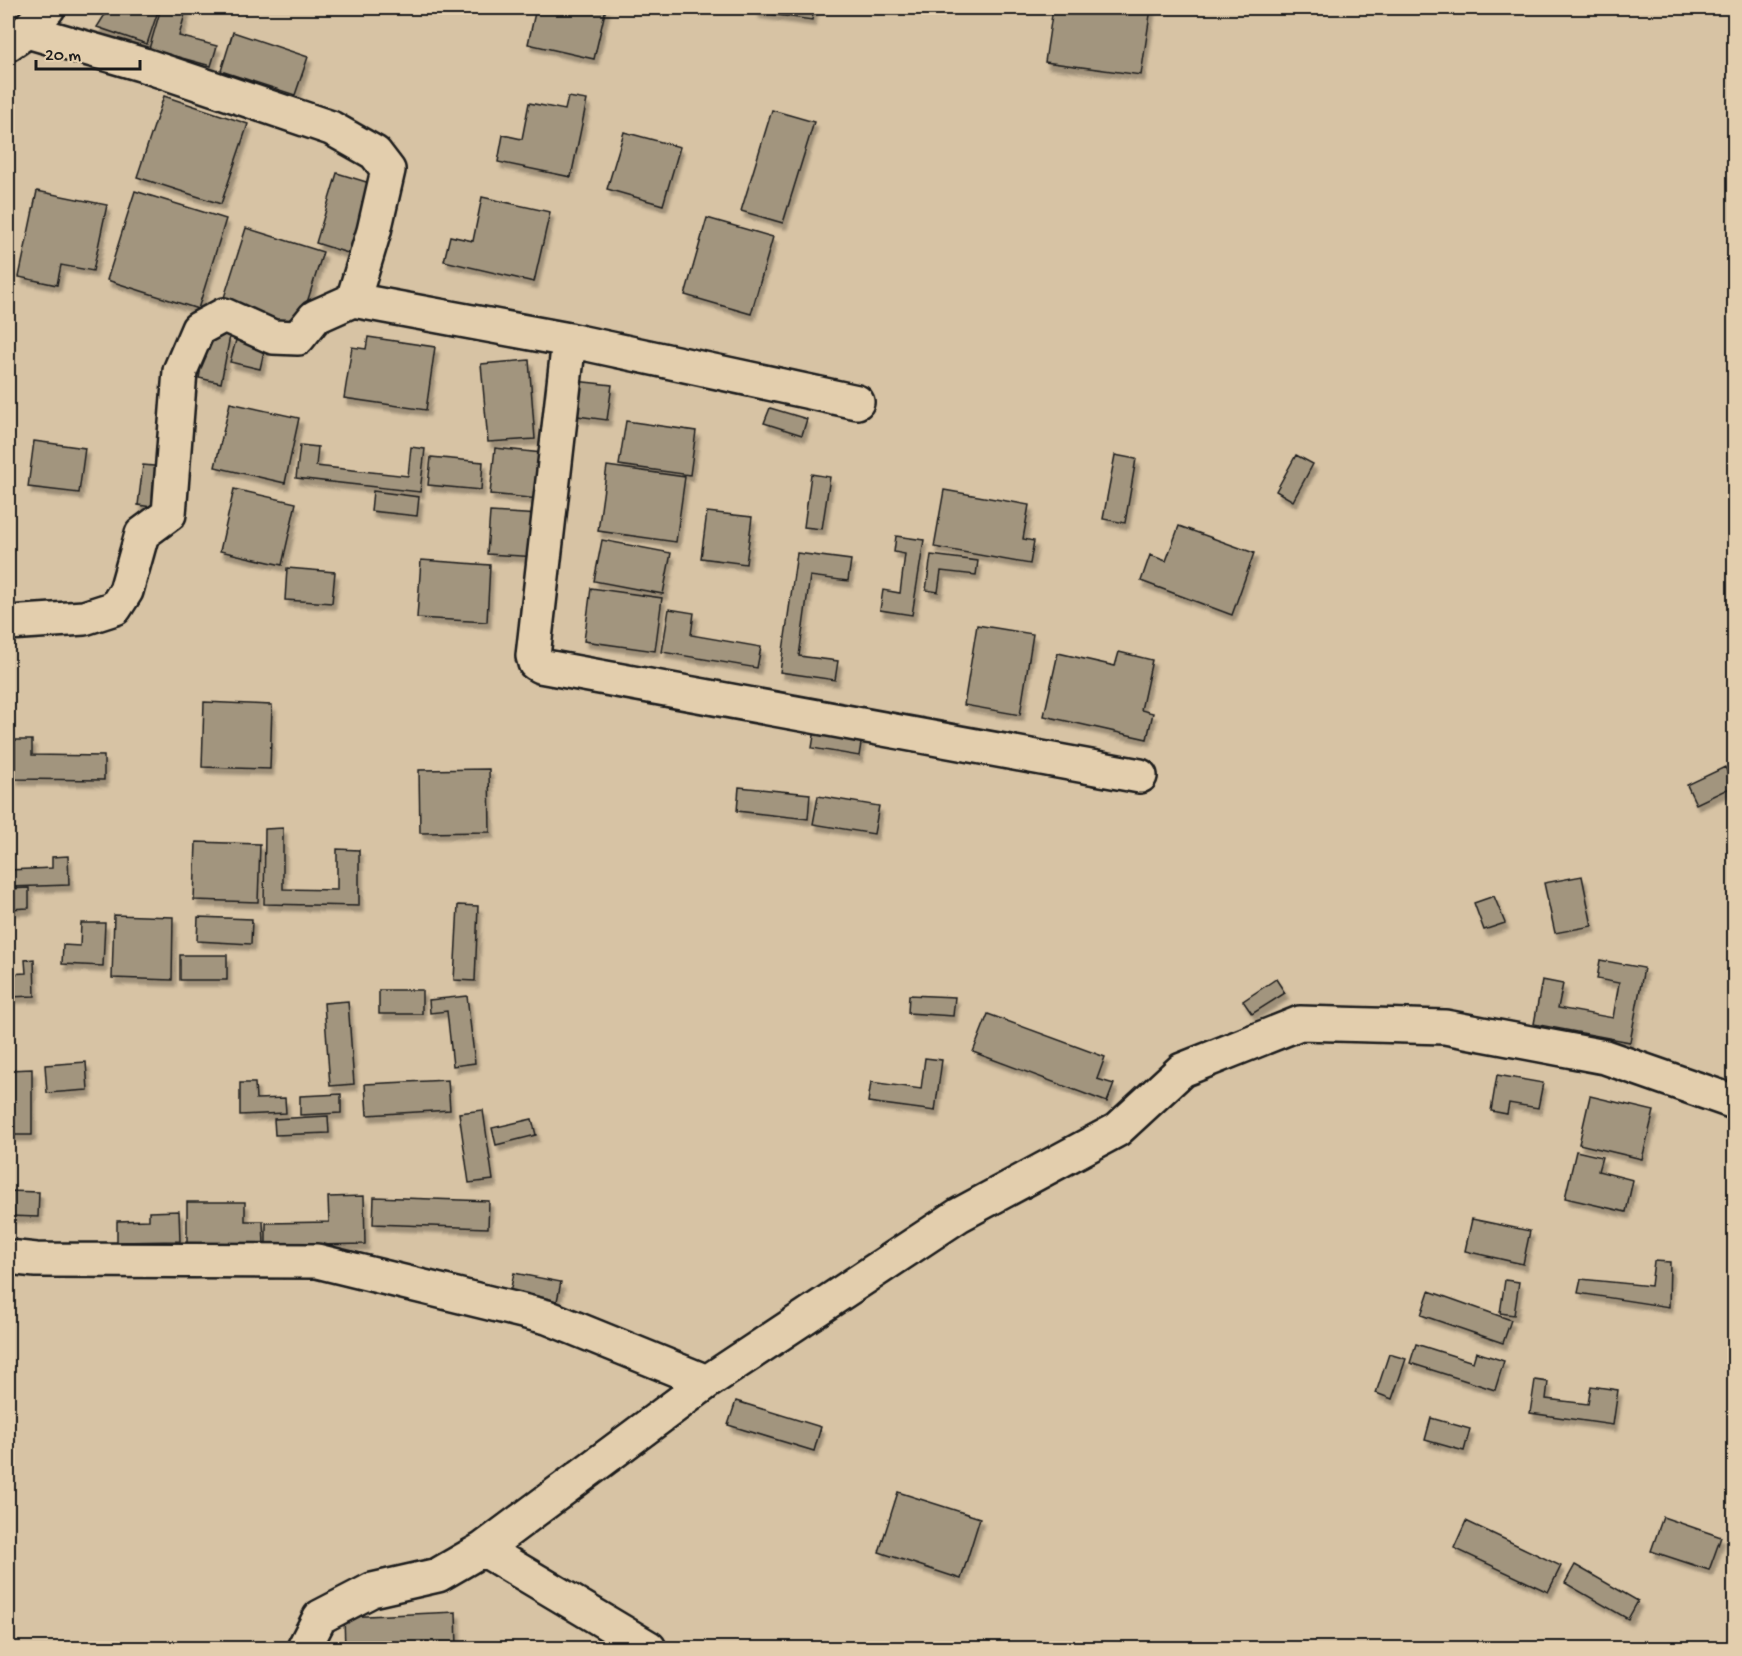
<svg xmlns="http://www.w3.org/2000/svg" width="1742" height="1656" font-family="'Gochi Hand',sans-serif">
<defs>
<filter id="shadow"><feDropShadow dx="3.5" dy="6" stdDeviation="1.5" flood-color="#0004"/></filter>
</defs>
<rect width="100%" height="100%" fill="#d7c3a4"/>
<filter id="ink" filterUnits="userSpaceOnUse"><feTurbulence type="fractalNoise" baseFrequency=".0167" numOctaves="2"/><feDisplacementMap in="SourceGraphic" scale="12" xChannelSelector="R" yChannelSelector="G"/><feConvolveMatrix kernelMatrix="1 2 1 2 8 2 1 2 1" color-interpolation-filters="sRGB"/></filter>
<g filter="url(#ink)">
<path fill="#a2957e" stroke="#1c1c1c" stroke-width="1.5" filter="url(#shadow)" d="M 109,8 L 159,8 L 147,44 L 97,27 Z
M 161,8 L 175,8 L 186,10 L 179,36 L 217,46 L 211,66 L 149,49 Z
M 536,8 L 606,8 L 594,59 L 528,44 Z
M 756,8 L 814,8 L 812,20 L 756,12 Z
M 1053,8 L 1151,8 L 1141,75 L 1045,62 Z
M 233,32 L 308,57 L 295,95 L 221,71 Z
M 164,96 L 248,124 L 221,204 L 137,177 Z
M 568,97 L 587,100 L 571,177 L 498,162 L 503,135 L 522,139 L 529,103 L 565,110 Z
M 772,110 L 814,122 L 783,223 L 741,211 Z
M 624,132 L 680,147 L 663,205 L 607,189 Z
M 337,173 L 373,184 L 351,254 L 316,243 Z
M 37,191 L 107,205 L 93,271 L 61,265 L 57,285 L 19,277 Z
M 135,191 L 226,219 L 198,309 L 107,280 Z
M 482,197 L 550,212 L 534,282 L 444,261 L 450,236 L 473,241 Z
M 707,218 L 773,237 L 751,314 L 685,295 Z
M 246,228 L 323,252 L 299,328 L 222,304 Z
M 208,331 L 230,336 L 221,383 L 199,378 Z
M 368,337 L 435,347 L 426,410 L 344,398 L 352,347 L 366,349 Z
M 236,340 L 265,347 L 260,369 L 230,362 Z
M 529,360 L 535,439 L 488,442 L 481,364 Z
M 575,381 L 612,385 L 607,420 L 570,415 Z
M 230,403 L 299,418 L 285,483 L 215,467 Z
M 770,408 L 807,419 L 802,435 L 764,423 Z
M 626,421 L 696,431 L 690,475 L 619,465 Z
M 34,441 L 85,448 L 79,493 L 28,487 Z
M 300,445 L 318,447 L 316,466 L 408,476 L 411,447 L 425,449 L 420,492 L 296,478 Z
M 495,448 L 552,454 L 548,500 L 490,494 Z
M 1115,455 L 1136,459 L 1125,523 L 1103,519 Z
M 1296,455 L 1313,464 L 1293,501 L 1276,491 Z
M 431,457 L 483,462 L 481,490 L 428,485 Z
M 143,465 L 164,467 L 159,508 L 138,505 Z
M 607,466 L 685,477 L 676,542 L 598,531 Z
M 811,474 L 830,477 L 822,529 L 804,527 Z
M 234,489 L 296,503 L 282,565 L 220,551 Z
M 944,490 L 1029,505 L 1023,539 L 1034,541 L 1030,564 L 934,547 Z
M 373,491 L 419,497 L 417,516 L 371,511 Z
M 490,512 L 541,515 L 539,557 L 487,554 Z
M 707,512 L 752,517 L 746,564 L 701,558 Z
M 1179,526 L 1254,553 L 1232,615 L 1141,581 L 1150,555 L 1166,561 Z
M 896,536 L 924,540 L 912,615 L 880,610 L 883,590 L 900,593 L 905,554 L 894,552 Z
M 602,540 L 671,553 L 663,594 L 594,581 Z
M 797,553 L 851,560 L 848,581 L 810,576 L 799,656 L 838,661 L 835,680 L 780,672 Z
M 931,555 L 978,561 L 976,575 L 941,571 L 938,592 L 926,590 Z
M 421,560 L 490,565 L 487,622 L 417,618 Z
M 287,568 L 335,572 L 332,603 L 285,600 Z
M 591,588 L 662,598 L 655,651 L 584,641 Z
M 669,609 L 694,613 L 691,635 L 761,647 L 757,668 L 662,652 Z
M 977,625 L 1033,634 L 1020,715 L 964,705 Z
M 1119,652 L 1152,660 L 1141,710 L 1153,713 L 1147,739 L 1044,716 L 1058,653 L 1115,666 Z
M 204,702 L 272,705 L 270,769 L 202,767 Z
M 815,729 L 862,737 L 859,756 L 812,748 Z
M 8,739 L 12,739 L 11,781 L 8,780 Z
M 15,740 L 32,740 L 32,755 L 104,756 L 104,780 L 15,779 Z
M 1725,767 L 1734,786 L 1696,804 L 1687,785 Z
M 489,769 L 490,832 L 420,833 L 419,770 Z
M 739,787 L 810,794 L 808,819 L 737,811 Z
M 818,796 L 879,806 L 874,834 L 813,824 Z
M 283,828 L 283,889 L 337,890 L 337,849 L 359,850 L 359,906 L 264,904 L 265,829 Z
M 196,842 L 260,844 L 258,902 L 194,900 Z
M 68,856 L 69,885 L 8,887 L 8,870 L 52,868 L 52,857 Z
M 1582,876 L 1592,926 L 1555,933 L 1544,883 Z
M 29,888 L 29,908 L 8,909 L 8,889 Z
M 1494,896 L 1505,923 L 1484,930 L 1474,903 Z
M 458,905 L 478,906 L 475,981 L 454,980 Z
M 114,915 L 173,917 L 172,980 L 112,978 Z
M 198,917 L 252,919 L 251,944 L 197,941 Z
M 81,923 L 105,923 L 103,966 L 62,964 L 63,945 L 80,946 Z
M 180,955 L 227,955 L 227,980 L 180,980 Z
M 34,959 L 35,996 L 8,997 L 8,974 L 26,973 L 25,960 Z
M 1600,960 L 1644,968 L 1630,1042 L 1534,1024 L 1542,980 L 1563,984 L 1558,1008 L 1613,1018 L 1619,983 L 1597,979 Z
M 1276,979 L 1285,993 L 1252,1014 L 1243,1001 Z
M 379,990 L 422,990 L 422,1014 L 379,1014 Z
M 909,995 L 955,997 L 953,1016 L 908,1013 Z
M 467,996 L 475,1063 L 453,1066 L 447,1011 L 430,1013 L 429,1000 Z
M 348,1001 L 354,1084 L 330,1086 L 324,1003 Z
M 988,1014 L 1105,1057 L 1097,1079 L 1114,1084 L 1107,1102 L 973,1052 Z
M 925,1058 L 942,1060 L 935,1111 L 868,1102 L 871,1082 L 921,1089 Z
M 86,1062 L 88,1090 L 47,1093 L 45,1065 Z
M 32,1069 L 32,1135 L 10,1135 L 10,1092 L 8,1092 L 8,1070 Z
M 1497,1075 L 1543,1083 L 1538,1108 L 1509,1103 L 1507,1114 L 1491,1111 Z
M 448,1080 L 450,1110 L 367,1115 L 365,1084 Z
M 240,1083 L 255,1083 L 256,1099 L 285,1098 L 286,1113 L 240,1115 Z
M 341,1094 L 341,1113 L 300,1115 L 300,1096 Z
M 1590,1096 L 1654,1111 L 1642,1159 L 1579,1144 Z
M 483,1110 L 493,1180 L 469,1183 L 459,1113 Z
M 328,1116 L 329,1133 L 275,1135 L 274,1119 Z
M 532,1119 L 536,1135 L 496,1145 L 492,1128 Z
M 1576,1151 L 1602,1157 L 1598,1171 L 1633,1180 L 1626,1212 L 1565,1198 Z
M 8,1191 L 39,1192 L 38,1217 L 8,1216 Z
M 364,1196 L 365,1244 L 266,1246 L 266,1223 L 329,1222 L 328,1197 Z
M 374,1197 L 489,1201 L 488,1228 L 373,1224 Z
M 187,1202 L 245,1202 L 245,1221 L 263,1221 L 264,1245 L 187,1245 Z
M 179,1211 L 180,1241 L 117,1242 L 117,1221 L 149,1220 L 149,1212 Z
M 1472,1219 L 1530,1231 L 1523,1264 L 1465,1251 Z
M 1654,1261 L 1670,1262 L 1669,1307 L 1578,1293 L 1581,1279 L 1651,1286 Z
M 514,1273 L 561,1282 L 557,1301 L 510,1292 Z
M 1505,1280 L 1519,1282 L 1514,1315 L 1500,1313 Z
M 1429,1291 L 1511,1320 L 1503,1343 L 1421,1315 Z
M 1416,1344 L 1473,1362 L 1476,1352 L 1504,1361 L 1495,1390 L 1410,1363 Z
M 1389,1354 L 1406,1359 L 1392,1399 L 1376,1393 Z
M 1535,1380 L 1548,1382 L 1546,1399 L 1588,1404 L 1591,1386 L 1618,1390 L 1613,1425 L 1530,1413 Z
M 736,1401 L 821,1427 L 814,1451 L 728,1425 Z
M 1431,1418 L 1470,1429 L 1464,1451 L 1425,1440 Z
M 898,1492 L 980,1518 L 961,1579 L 879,1552 Z
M 1663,1517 L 1721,1537 L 1709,1570 L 1651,1551 Z
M 1466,1521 L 1561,1566 L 1548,1592 L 1454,1548 Z
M 1575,1565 L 1638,1601 L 1628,1619 L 1565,1583 Z
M 456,1612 L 457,1648 L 345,1648 L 344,1617 Z"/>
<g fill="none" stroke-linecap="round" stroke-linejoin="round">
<g stroke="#1c1c1c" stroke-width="38">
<path id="minor" d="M 8,44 L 27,31 L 48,8
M 353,300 L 569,340 L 857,402
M 569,340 L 533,656 L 535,663 L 540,666 L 1140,776
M 8,623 L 84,618 L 115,608 L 126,591 L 142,534 L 169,514 L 180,371 L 198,329 L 224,315 L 273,337 L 298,338 L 315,317 L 353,300 L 374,231 L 388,170 L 375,153 L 331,128 L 144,65 L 27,31
M 8,1257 L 36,1260 L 317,1261 L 547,1317 L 707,1382
M 483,1549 L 649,1648
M 304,1648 L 320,1617 L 372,1590 L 438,1575 L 483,1549 L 707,1382 L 959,1215 L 1117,1130 L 1182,1070 L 1300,1023 L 1445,1027 L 1605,1057 L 1734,1102"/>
</g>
<use href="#minor" stroke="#e3cead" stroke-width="33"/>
</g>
</g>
<rect width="1742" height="1656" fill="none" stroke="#e3cead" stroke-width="30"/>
<rect x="15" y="15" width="1712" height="1626" fill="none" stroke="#1c1c1c" stroke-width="2" filter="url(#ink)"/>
<path d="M36 60v9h104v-9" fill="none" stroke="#1c1c1c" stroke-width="3"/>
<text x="45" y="60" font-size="18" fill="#1c1c1c" stroke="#e3cead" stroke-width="4.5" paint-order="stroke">20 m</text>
</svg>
